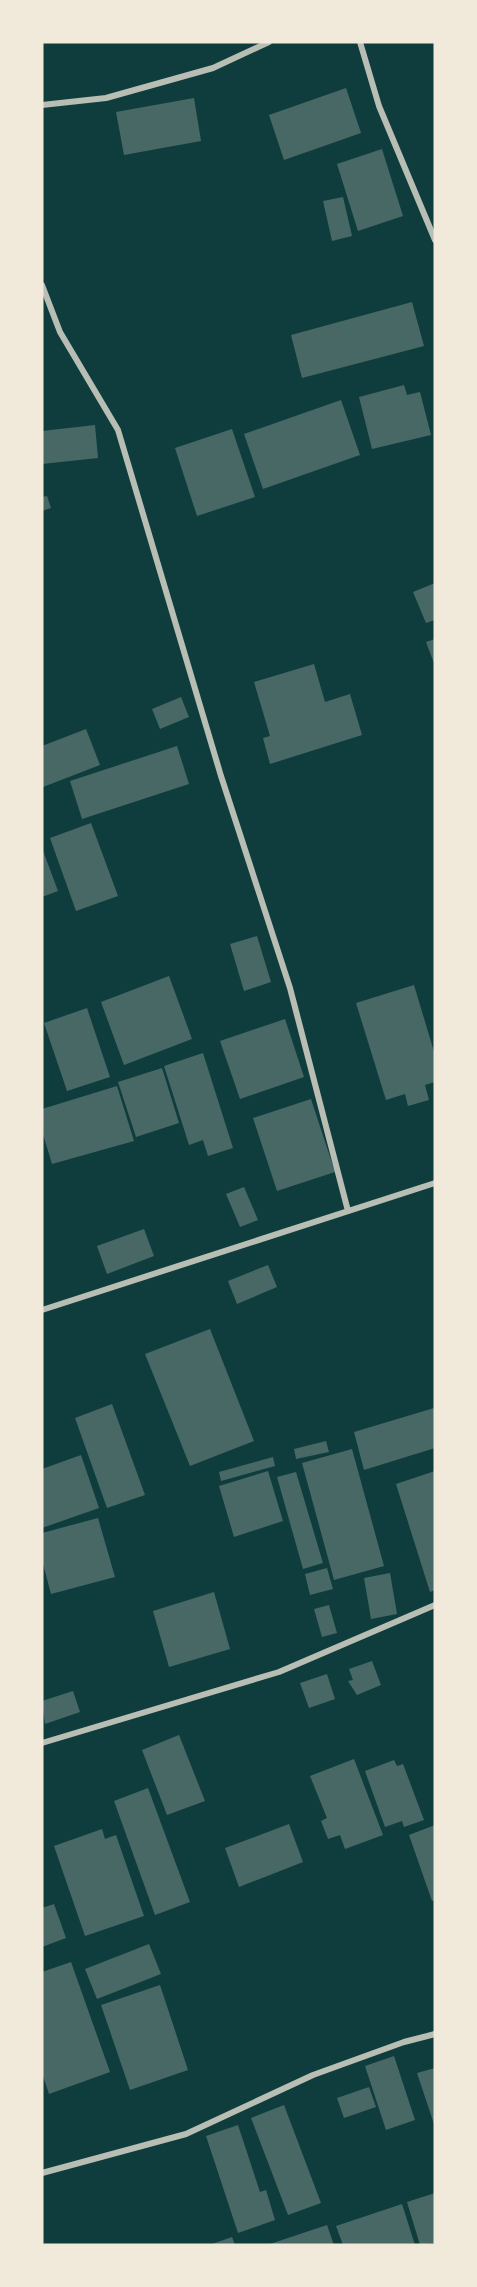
<svg xmlns="http://www.w3.org/2000/svg" width="477" height="2287" font-family="Georgia,serif">
<rect width="100%" height="100%" fill="#0f3d3e"/>
<path fill="#486865" d="M 346,88 L 361,133 L 284,160 L 269,115 Z
M 194,98 L 201,141 L 124,155 L 116,112 Z
M 382,149 L 403,216 L 358,231 L 337,164 Z
M 343,197 L 352,236 L 332,241 L 323,201 Z
M 412,302 L 424,346 L 302,378 L 291,335 Z
M 404,385 L 407,395 L 420,392 L 431,435 L 372,449 L 359,397 Z
M 341,400 L 360,455 L 263,489 L 244,434 Z
M 95,425 L 98,458 L 42,464 L 42,431 Z
M 232,429 L 255,497 L 197,516 L 175,448 Z
M 47,496 L 51,508 L 42,511 L 42,497 Z
M 435,583 L 435,620 L 426,623 L 413,592 Z
M 435,639 L 435,666 L 426,642 Z
M 314,664 L 325,702 L 350,694 L 362,735 L 270,764 L 263,738 L 270,736 L 254,682 Z
M 181,697 L 189,717 L 160,729 L 152,709 Z
M 86,729 L 100,765 L 43,787 L 42,746 Z
M 177,746 L 189,784 L 82,819 L 70,781 Z
M 91,823 L 118,896 L 76,911 L 50,838 Z
M 42,848 L 58,891 L 42,897 Z
M 257,936 L 271,982 L 244,991 L 230,944 Z
M 169,976 L 192,1039 L 124,1065 L 101,1002 Z
M 414,985 L 435,1055 L 435,1082 L 425,1085 L 429,1100 L 408,1106 L 405,1094 L 386,1100 L 356,1003 Z
M 87,1008 L 110,1077 L 67,1091 L 44,1023 Z
M 285,1019 L 304,1077 L 240,1099 L 220,1041 Z
M 203,1053 L 233,1148 L 208,1156 L 203,1140 L 189,1145 L 164,1066 Z
M 162,1068 L 179,1123 L 136,1137 L 118,1082 Z
M 117,1086 L 134,1141 L 52,1164 L 42,1131 L 42,1109 Z
M 311,1099 L 335,1172 L 277,1191 L 253,1118 Z
M 244,1187 L 258,1220 L 240,1227 L 226,1194 Z
M 144,1229 L 154,1256 L 107,1274 L 97,1246 Z
M 268,1265 L 277,1287 L 237,1304 L 228,1281 Z
M 210,1329 L 254,1441 L 190,1466 L 145,1354 Z
M 112,1404 L 145,1495 L 107,1508 L 75,1418 Z
M 434,1408 L 435,1448 L 364,1470 L 354,1432 Z
M 326,1441 L 329,1452 L 296,1459 L 294,1449 Z
M 352,1449 L 384,1566 L 334,1580 L 302,1463 Z
M 81,1455 L 99,1508 L 42,1528 L 42,1469 Z
M 273,1457 L 275,1466 L 221,1481 L 219,1472 Z
M 268,1471 L 283,1521 L 234,1537 L 219,1486 Z
M 435,1471 L 435,1590 L 430,1592 L 396,1484 Z
M 296,1472 L 323,1563 L 303,1569 L 277,1477 Z
M 98,1518 L 115,1577 L 51,1594 L 42,1560 L 42,1533 Z
M 327,1568 L 333,1589 L 310,1595 L 305,1574 Z
M 390,1573 L 397,1614 L 371,1619 L 364,1578 Z
M 214,1592 L 230,1649 L 169,1667 L 153,1611 Z
M 329,1605 L 337,1633 L 322,1637 L 314,1609 Z
M 372,1661 L 381,1685 L 357,1695 L 348,1681 L 353,1680 L 349,1669 Z
M 327,1674 L 335,1699 L 309,1708 L 300,1683 Z
M 73,1691 L 80,1712 L 45,1724 L 42,1701 Z
M 179,1735 L 205,1801 L 167,1815 L 142,1750 Z
M 354,1759 L 383,1835 L 345,1849 L 340,1835 L 328,1839 L 321,1821 L 327,1818 L 310,1776 Z
M 394,1760 L 397,1766 L 403,1764 L 424,1820 L 404,1827 L 402,1821 L 385,1827 L 365,1771 Z
M 148,1788 L 190,1902 L 155,1915 L 114,1801 Z
M 289,1824 L 303,1862 L 239,1887 L 225,1848 Z
M 435,1825 L 435,1900 L 432,1901 L 409,1835 Z
M 102,1829 L 105,1839 L 116,1835 L 144,1916 L 85,1936 L 54,1846 Z
M 54,1904 L 66,1938 L 42,1947 L 42,1908 Z
M 149,1944 L 161,1974 L 97,1999 L 85,1969 Z
M 71,1962 L 110,2072 L 49,2094 L 42,2073 L 42,1972 Z
M 160,1985 L 188,2070 L 130,2090 L 101,2005 Z
M 394,2056 L 415,2120 L 386,2130 L 365,2066 Z
M 435,2068 L 435,2127 L 417,2073 Z
M 369,2087 L 376,2107 L 344,2118 L 337,2098 Z
M 284,2105 L 321,2203 L 288,2215 L 251,2118 Z
M 238,2125 L 260,2192 L 266,2190 L 275,2220 L 238,2233 L 206,2136 Z
M 435,2193 L 435,2243 L 420,2245 L 407,2202 Z
M 402,2204 L 415,2245 L 343,2245 L 336,2226 Z
M 327,2225 L 334,2245 L 267,2245 Z
M 232,2237 L 235,2245 L 209,2245 Z"/>
<g fill="none" stroke-linecap="round" stroke-linejoin="round">
<path stroke="#b8beb3" stroke-width="6" d="M 360,42 L 379,106 L 435,240
M 42,105 L 106,98 L 213,68 L 269,42
M 42,285 L 60,332 L 118,430 L 221,776 L 290,988 L 348,1211
M 42,1310 L 435,1183
M 42,1743 L 279,1672 L 435,1605
M 42,2173 L 186,2134 L 313,2075 L 404,2042 L 435,2034"/>
</g>
<rect width="477" height="2287" fill="none" stroke="#f1e9da" stroke-width="87"/>
</svg>
